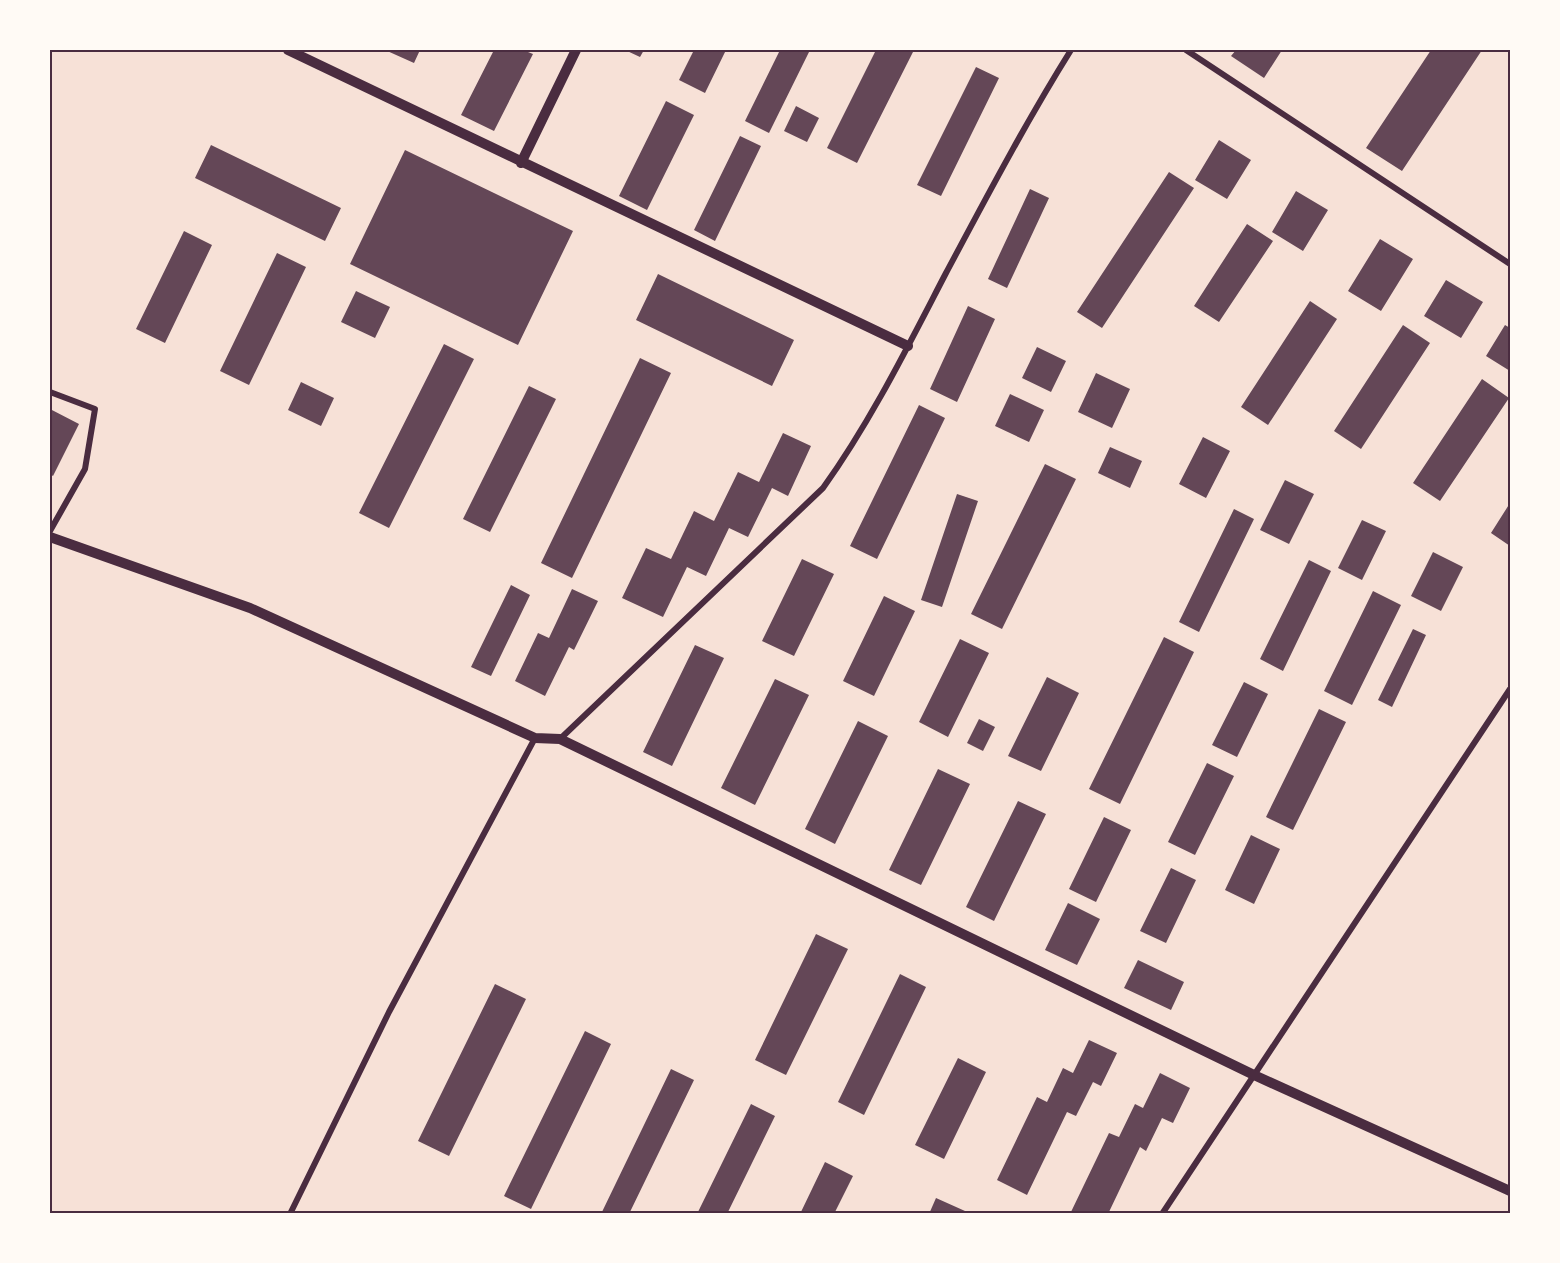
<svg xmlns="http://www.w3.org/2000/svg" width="1560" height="1263" font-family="'Public Sans',sans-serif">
<rect width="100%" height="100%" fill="#f7e1d7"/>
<path fill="#644757" d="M 385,50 L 420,50 L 414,63 Z
M 494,50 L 523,50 L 533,54 L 494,131 L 461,115 Z
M 625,50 L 644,50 L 640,57 Z
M 694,50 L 726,50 L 705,93 L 679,80 Z
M 780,50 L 810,50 L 769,133 L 745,121 Z
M 876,50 L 914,50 L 857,163 L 827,148 Z
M 1236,50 L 1282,50 L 1264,78 L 1231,56 Z
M 1431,50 L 1482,50 L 1402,171 L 1366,148 Z
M 976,67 L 999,78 L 941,196 L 917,185 Z
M 666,101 L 694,115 L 647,210 L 619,196 Z
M 796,106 L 819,118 L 807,142 L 784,131 Z
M 740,136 L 761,146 L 715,241 L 694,230 Z
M 1219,140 L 1251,160 L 1227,199 L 1195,180 Z
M 211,145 L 341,208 L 325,241 L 195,178 Z
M 405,150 L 573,231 L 518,345 L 350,264 Z
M 1169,172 L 1194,188 L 1102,328 L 1077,312 Z
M 1030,189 L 1049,198 L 1007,288 L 988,279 Z
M 1296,191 L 1328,210 L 1303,251 L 1272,232 Z
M 1247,224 L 1273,241 L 1219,322 L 1194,306 Z
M 184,231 L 212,245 L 165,343 L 136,329 Z
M 1380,239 L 1413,259 L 1381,311 L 1348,291 Z
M 277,253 L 306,267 L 249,385 L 220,371 Z
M 658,274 L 794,340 L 772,386 L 636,320 Z
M 1446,280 L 1483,302 L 1461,338 L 1424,316 Z
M 356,291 L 390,307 L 375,338 L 341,322 Z
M 1310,301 L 1337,319 L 1268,425 L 1241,407 Z
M 968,306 L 995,319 L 957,402 L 930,389 Z
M 1403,325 L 1430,343 L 1361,449 L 1334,431 Z
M 1505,325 L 1510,328 L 1510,371 L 1486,356 Z
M 444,344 L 474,359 L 389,528 L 359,513 Z
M 1037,347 L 1066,361 L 1051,392 L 1022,378 Z
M 640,358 L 671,373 L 572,578 L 541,563 Z
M 1096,373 L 1130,389 L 1112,428 L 1078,412 Z
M 1482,379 L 1509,398 L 1440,501 L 1413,483 Z
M 301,382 L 334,398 L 321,426 L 288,410 Z
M 529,386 L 556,399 L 490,532 L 463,519 Z
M 1010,394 L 1044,410 L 1029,442 L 995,426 Z
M 919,405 L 945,418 L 877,559 L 850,546 Z
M 50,409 L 79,424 L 53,476 L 50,474 Z
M 783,433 L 811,446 L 788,496 L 772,488 L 748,537 L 729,528 L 706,576 L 687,567 L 663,617 L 622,598 L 646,548 L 671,559 L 694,511 L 714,521 L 738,472 L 759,482 Z
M 1203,437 L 1230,451 L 1206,498 L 1179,484 Z
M 1110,447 L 1142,461 L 1130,488 L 1098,473 Z
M 1045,464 L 1076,479 L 1002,629 L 971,614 Z
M 1285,480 L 1314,494 L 1289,544 L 1260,530 Z
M 957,494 L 978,501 L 942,607 L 921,600 Z
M 1510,503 L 1510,546 L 1491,533 Z
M 1234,509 L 1254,519 L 1199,632 L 1179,622 Z
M 1362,520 L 1386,531 L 1362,580 L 1338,568 Z
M 1433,552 L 1463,567 L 1441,611 L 1411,596 Z
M 802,559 L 834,574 L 794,656 L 762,641 Z
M 1309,560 L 1331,571 L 1283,671 L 1260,659 Z
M 511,585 L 530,595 L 491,676 L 471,667 Z
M 572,589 L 598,601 L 574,650 L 569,647 L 545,696 L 515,681 L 538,633 L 549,638 Z
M 1373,591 L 1401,605 L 1352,705 L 1324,691 Z
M 884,596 L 915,611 L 874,696 L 843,681 Z
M 1413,629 L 1426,635 L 1392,707 L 1378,700 Z
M 1164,637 L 1194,652 L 1120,804 L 1089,789 Z
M 960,639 L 989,653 L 948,737 L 919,722 Z
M 695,645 L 724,658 L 672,766 L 643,752 Z
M 1047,677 L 1079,693 L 1041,771 L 1008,756 Z
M 775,679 L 809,695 L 755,805 L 721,788 Z
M 1244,682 L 1268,694 L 1237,757 L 1212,745 Z
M 1319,709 L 1346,722 L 1293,830 L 1266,817 Z
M 979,719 L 995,727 L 983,751 L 967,743 Z
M 858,721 L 888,736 L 835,844 L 805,829 Z
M 1207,763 L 1234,776 L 1195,855 L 1168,842 Z
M 938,769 L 970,784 L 921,885 L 889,870 Z
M 1018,801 L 1046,814 L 994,921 L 966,907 Z
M 1104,817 L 1131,830 L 1096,902 L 1069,889 Z
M 1251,835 L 1280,849 L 1254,904 L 1225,890 Z
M 1171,868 L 1196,880 L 1166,943 L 1140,931 Z
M 1068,903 L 1100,919 L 1077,965 L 1045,950 Z
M 816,934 L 848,949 L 786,1075 L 755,1060 Z
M 1138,960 L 1184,982 L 1171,1010 L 1124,988 Z
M 900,974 L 926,987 L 864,1115 L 838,1102 Z
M 495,984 L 526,999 L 449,1156 L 418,1141 Z
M 585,1031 L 611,1044 L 531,1209 L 504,1196 Z
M 1089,1040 L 1117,1053 L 1101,1086 L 1093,1082 L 1076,1116 L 1067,1112 L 1027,1195 L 997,1180 L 1037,1097 L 1047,1102 L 1063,1068 L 1073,1073 Z
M 958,1058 L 986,1072 L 944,1159 L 915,1145 Z
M 671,1069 L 694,1080 L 629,1214 L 601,1214 Z
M 1160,1073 L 1190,1088 L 1173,1123 L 1162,1118 L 1146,1151 L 1140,1147 L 1108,1214 L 1070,1214 L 1109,1133 L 1119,1137 L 1135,1104 L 1143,1108 Z
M 751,1104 L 775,1116 L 727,1214 L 697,1214 Z
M 825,1162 L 853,1176 L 834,1214 L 800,1214 Z
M 936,1198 L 965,1211 L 964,1214 L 929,1214 Z"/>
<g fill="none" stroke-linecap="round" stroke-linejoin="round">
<path stroke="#4a2c40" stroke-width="6" d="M 1186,50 L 1510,264
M 50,392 L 95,409 L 85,469 L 50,531
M 560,739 L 823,488 C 871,421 908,346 946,273 C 986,198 1026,122 1071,50
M 290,1214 L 389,1012 L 535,738
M 1162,1214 L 1510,689"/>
<path stroke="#4a2c40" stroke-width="10" d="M 288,50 L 908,346
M 521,163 L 576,50
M 50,537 L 250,608 L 535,738 L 560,739 L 1254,1075 L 1510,1191"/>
</g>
<rect width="1560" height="1263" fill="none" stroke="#fffaf5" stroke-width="102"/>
<rect x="51" y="51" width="1458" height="1161" fill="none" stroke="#4a2c40" stroke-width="2"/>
</svg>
